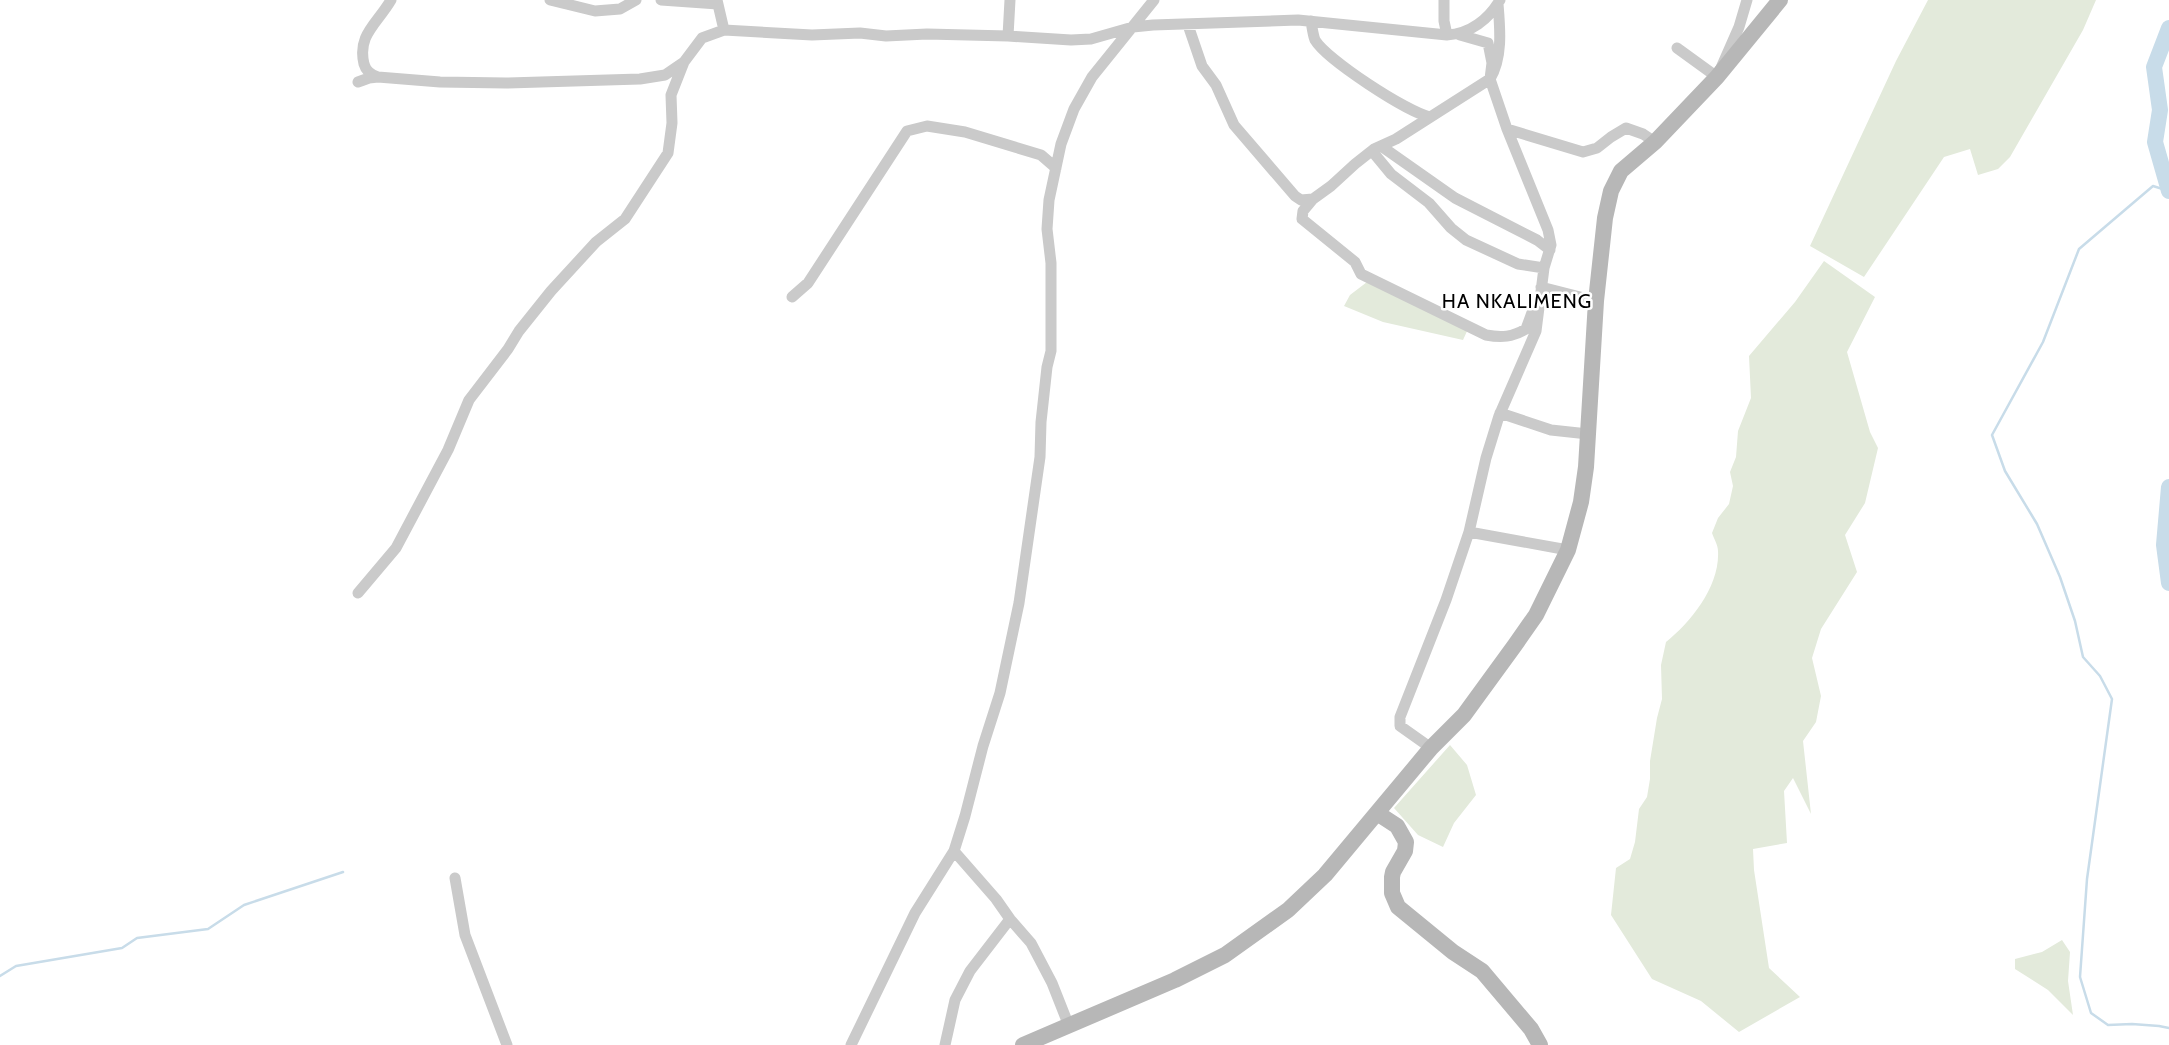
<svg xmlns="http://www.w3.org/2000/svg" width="2169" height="1045" font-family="Cabin,sans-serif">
<rect width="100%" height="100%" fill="#fff"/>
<path fill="#e3eadb" d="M 1928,0 L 2096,0 L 2083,30 L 2010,157 L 1998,169 L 1978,175 L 1970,149 L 1944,157 L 1864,277 L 1810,246 L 1896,61 Z
M 1824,261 L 1875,297 L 1847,352 L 1870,432 L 1878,448 L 1865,503 L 1845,535 L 1857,572 L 1821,629 L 1812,658 L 1821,696 L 1816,722 L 1803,741 L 1811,814 L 1793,778 L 1784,791 L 1787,843 L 1753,849 L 1754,870 L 1769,968 L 1800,997 L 1739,1032 L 1701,1001 L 1652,979 L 1611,915 L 1616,868 L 1630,859 L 1635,842 L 1639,809 L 1647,797 L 1650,779 L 1650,761 L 1657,718 L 1662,699 L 1661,665 L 1666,642 C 1691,622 1720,586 1718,551 C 1718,545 1714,539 1712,533 L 1718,518 L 1729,504 L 1733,486 L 1730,472 L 1736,457 L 1738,431 L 1751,398 L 1749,356 L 1795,302 Z
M 1367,282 L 1468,329 L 1463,340 L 1383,322 L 1344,306 L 1350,295 Z
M 1450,745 L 1467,765 L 1476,795 L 1454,823 L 1443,847 L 1418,835 L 1394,808 Z
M 2062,940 L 2070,952 L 2068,981 L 2073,1015 L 2048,990 L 2015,969 L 2015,959 L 2042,952 Z"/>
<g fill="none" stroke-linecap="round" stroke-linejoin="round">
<path stroke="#c8dce9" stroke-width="2.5" d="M 2169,191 L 2153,186 L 2079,249 L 2043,342 L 1992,435 L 2005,471 L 2037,524 L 2060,577 L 2075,621 L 2083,657 L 2100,676 L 2112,699 L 2087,879 L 2080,977 L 2091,1013 L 2108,1025 L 2132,1024 L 2159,1026 L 2169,1028
M 0,976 L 16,966 L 122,948 L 137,938 L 208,929 L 244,905 L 343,872"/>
<path stroke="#c8dce9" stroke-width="16" d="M 2169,28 L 2154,67 L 2160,110 L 2155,142 L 2169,191
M 2169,487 L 2164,545 L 2169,583"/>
<path stroke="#cacaca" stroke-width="11" d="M 550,0 L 595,11 L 620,9 L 636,0
M 661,0 L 718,4
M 717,0 L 724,30
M 1444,0 L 1444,21 L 1447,35
M 1498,4 C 1500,28 1503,57 1490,79 L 1507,129 L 1548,230 L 1551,245 L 1544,268 L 1536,331 L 1499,416 L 1486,458 L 1469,532 L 1568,550
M 1311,21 C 1312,27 1313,35 1315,40 C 1327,60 1407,112 1430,117
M 1188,25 L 1202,66 L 1216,85 L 1234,125 L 1295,196 L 1301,200 L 1313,199
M 1460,35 L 1488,43 L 1492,63 L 1490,79 L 1396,139 L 1374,149 L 1355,164 L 1331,186 L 1313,199 L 1303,211 L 1302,219 L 1355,262 L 1361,274 L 1486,335 C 1502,338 1512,337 1526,329 L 1534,307
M 1008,36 L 1010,0
M 1677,48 L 1717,77 L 1739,27 L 1747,0
M 378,77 C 371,75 366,71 364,64 C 357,35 377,24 391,0
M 358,82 L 369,78 L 378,77 L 440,82 L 506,83 L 640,79 L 665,75 L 684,62 L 702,38 L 724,30 L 812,35 L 860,33 L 886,36 L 927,34 L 1008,36 L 1071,40 L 1091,39 L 1133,27 L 1153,25 L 1298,20 L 1447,35 C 1470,34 1489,19 1500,0
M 1507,129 L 1583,152 L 1597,148 L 1611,137 L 1626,128 L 1643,134 L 1655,142
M 1381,146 L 1455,198 L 1537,240 L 1550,250
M 1372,151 L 1391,174 L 1429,203 L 1451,228 L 1466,240 L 1518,264 L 1544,268
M 1541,287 L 1596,301
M 792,297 L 808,283 L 907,131 L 927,126 L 965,132 L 1041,155 L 1056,168
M 1500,413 L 1551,430 L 1588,434
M 358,593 L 396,548 L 448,450 L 469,400 L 508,349 L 519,331 L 551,291 L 596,242 L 625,219 L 668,153 L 672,123 L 671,95 L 684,62
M 1431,748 L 1400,726 L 1400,717 L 1446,600 L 1469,532
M 455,878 L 465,935 L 507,1045
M 1010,919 L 1031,943 L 1052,983 L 1069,1026
M 851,1045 L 915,913 L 954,851 L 965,816 L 983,746 L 1000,693 L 1019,603 L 1040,457 L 1041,422 L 1047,367 L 1051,351 L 1051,263 L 1047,229 L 1049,200 L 1061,144 L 1074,109 L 1092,77 L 1154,0
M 945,1045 L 955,1000 L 970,971 L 1010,919 L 996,899 L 954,851"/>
<path stroke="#b7b7b7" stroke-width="16" d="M 1377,813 L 1397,826 L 1406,842 L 1405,851 L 1393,872 L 1392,877 L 1392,893 L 1398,907 L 1453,952 L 1482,971 L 1531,1029 L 1540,1045
M 1023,1045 L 1175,980 L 1225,955 L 1288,910 L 1325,875 L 1431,748 L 1464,715 L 1515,645 L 1536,615 L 1568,550 L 1581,502 L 1586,467 L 1596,301 L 1605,218 L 1611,191 L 1621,171 L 1655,142 L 1717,77 L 1780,0"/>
</g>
<g text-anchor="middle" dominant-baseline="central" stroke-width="5" stroke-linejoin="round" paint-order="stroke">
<g font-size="20" letter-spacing="1" fill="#000" stroke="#fff">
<text x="1517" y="301">HA NKALIMENG</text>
</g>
</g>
</svg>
